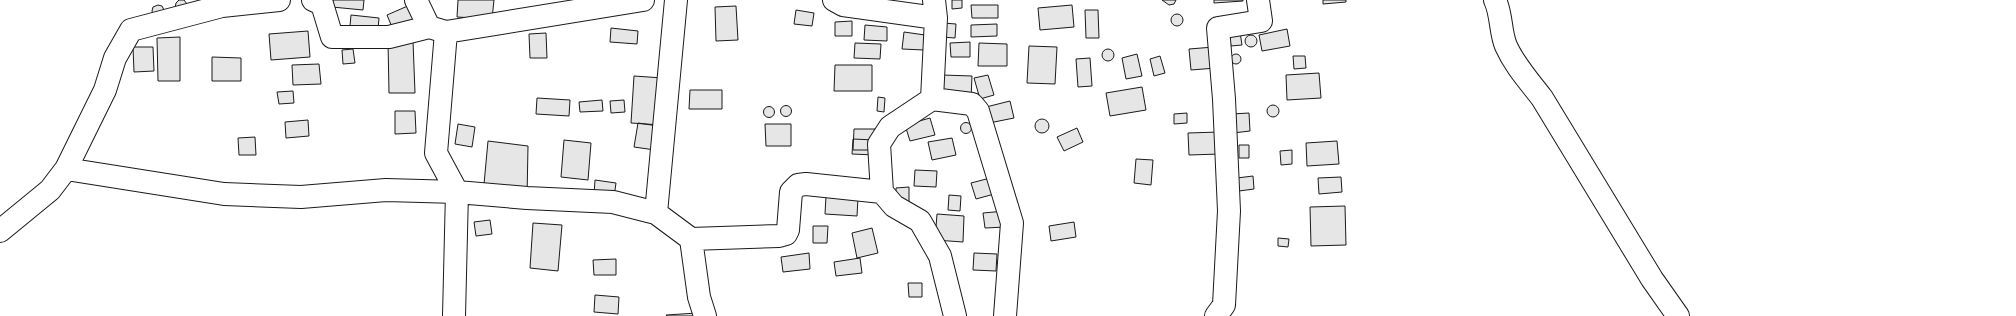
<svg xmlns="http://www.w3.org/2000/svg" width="2016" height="316" font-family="'Varela Round',sans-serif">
<rect width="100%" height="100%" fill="#fff"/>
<path fill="#e6e6e6" stroke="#1a1a1a" d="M 179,0 L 184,0 L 187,4 L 187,9 L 175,8 L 176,3 Z
M 333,0 L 364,0 L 363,10 L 332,7 Z
M 458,0 L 494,0 L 492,19 L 457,17 Z
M 952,0 L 962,0 L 962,8 L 952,9 Z
M 1162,0 L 1176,0 L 1174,4 L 1169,5 Z
M 1214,0 L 1243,0 L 1243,1 L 1214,3 Z
M 1323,0 L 1346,0 L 1346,2 L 1323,4 Z
M 158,5 L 162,6 L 164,10 L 153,15 L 152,11 L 153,7 Z
M 410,5 L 418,22 L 394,32 L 387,15 Z
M 971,5 L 998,5 L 998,18 L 972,18 Z
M 1072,5 L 1074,27 L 1040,30 L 1038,8 Z
M 736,6 L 738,40 L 716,41 L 715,7 Z
M 796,10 L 814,13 L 812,26 L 794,24 Z
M 1085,10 L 1098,10 L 1099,38 L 1086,38 Z
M1171 20a6 6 0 1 1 12 0a6 6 0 1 1-12 0Z
M 351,15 L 379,18 L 378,29 L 350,26 Z
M 852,21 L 852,36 L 835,36 L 835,22 Z
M 943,23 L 956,24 L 955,38 L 942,37 Z
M 997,24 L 997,36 L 971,37 L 971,25 Z
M 865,25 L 887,27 L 887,41 L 864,40 Z
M 611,28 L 638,31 L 637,44 L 610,42 Z
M 1287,29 L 1290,46 L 1262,51 L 1259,35 Z
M 308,31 L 310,57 L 271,60 L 269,34 Z
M 904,32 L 925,35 L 924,50 L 902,49 Z
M 1240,32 L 1242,45 L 1231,46 L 1229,34 Z
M 546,33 L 547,58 L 530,58 L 529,34 Z
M1245 41a6 6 0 1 1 12 0a6 6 0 1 1-12 0Z
M 180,37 L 180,81 L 158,81 L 157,38 Z
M 413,41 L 415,93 L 389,93 L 388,42 Z
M 970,42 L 970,57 L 951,57 L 950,43 Z
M 855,43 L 881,44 L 880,59 L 854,58 Z
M 979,43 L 1007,44 L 1007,66 L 978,66 Z
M 1029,46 L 1057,47 L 1055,84 L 1027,83 Z
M 133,47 L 153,47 L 154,71 L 134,72 Z
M 1214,47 L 1216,68 L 1191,70 L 1189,49 Z
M1102 55a6 6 0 1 1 12 0a6 6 0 1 1-12 0Z
M 353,49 L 355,63 L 343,64 L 342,50 Z
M 1137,54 L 1142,76 L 1126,79 L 1122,58 Z
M1231 59a5 5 0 1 1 10 0a5 5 0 1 1-10 0Z
M 1160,56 L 1165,73 L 1154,76 L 1150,59 Z
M 1293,56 L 1305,56 L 1306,68 L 1294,69 Z
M 212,57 L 241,58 L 241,81 L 212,81 Z
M 1090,58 L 1092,86 L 1078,87 L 1076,59 Z
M 319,64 L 321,84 L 293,85 L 292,65 Z
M 835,65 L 872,65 L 872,91 L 834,91 Z
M 1319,73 L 1321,98 L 1287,100 L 1286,75 Z
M 942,75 L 972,76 L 971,99 L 941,98 Z
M 988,75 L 994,95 L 980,99 L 974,78 Z
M 634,76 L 663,78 L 661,125 L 631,123 Z
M 1142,87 L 1146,110 L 1110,116 L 1106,93 Z
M 690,90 L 722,90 L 722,109 L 689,109 Z
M 293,91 L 294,103 L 279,104 L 277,92 Z
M 878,97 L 885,98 L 884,112 L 877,111 Z
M 537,98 L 570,100 L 569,116 L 536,114 Z
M 602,100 L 603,111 L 580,112 L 579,102 Z
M 624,100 L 625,112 L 611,113 L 610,101 Z
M 1010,101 L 1014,118 L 989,123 L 986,107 Z
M1267 111a6 6 0 1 1 12 0a6 6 0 1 1-12 0Z
M780.5 111a5.5 5.5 0 1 1 11 0a5.5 5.5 0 1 1-11 0Z
M763.5 112a5.5 5.5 0 1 1 11 0a5.5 5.5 0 1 1-11 0Z
M 395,111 L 415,111 L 416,133 L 395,134 Z
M 1187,113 L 1187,123 L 1174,124 L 1174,114 Z
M 1249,113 L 1250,131 L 1233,133 L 1232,114 Z
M 930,118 L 935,135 L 910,141 L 905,125 Z
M1035 126a7 7 0 1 1 14 0a7 7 0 1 1-14 0Z
M 308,120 L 309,136 L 286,138 L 285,122 Z
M960.5 128a5.5 5.5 0 1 1 11 0a5.5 5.5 0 1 1-11 0Z
M 638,123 L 658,126 L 655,150 L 634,147 Z
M 458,124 L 475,127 L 472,147 L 455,144 Z
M 765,124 L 791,124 L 791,146 L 766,146 Z
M 1077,128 L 1083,142 L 1064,151 L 1057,137 Z
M 854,129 L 875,129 L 875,150 L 853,150 Z
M 1219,132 L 1220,154 L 1189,155 L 1188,133 Z
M 255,137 L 256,155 L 239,155 L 238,138 Z
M 952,138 L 956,155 L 932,160 L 928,142 Z
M 853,139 L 875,140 L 875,155 L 852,154 Z
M 564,140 L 591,143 L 588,180 L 561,177 Z
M 488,141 L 528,146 L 527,198 L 483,195 Z
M 1337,141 L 1339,164 L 1307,166 L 1306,143 Z
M 1239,145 L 1249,145 L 1249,158 L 1239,158 Z
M 1292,150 L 1292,164 L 1281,165 L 1280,151 Z
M 1136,159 L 1153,160 L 1151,185 L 1134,183 Z
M 915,170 L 937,171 L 936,187 L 914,186 Z
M 1253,176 L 1254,189 L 1239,191 L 1237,178 Z
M 994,177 L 998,193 L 976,199 L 971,183 Z
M 1341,177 L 1342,192 L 1319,194 L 1318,178 Z
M 595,180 L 616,183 L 614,197 L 594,195 Z
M 909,187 L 909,202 L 896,203 L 896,188 Z
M 949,195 L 961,196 L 960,211 L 948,210 Z
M 826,196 L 858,198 L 857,216 L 825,214 Z
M 1345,206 L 1346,245 L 1311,246 L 1310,207 Z
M 1005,211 L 1006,227 L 985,228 L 983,213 Z
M 937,214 L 964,216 L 963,242 L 935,240 Z
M 490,220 L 492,234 L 476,236 L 474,222 Z
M 1074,222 L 1076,237 L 1051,241 L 1049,226 Z
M 533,223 L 562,225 L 558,271 L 530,268 Z
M 813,226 L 828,226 L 827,243 L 813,243 Z
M 872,228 L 878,253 L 857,258 L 852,233 Z
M 1278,238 L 1289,239 L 1288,247 L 1278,246 Z
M 809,253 L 810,269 L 783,272 L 781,257 Z
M 974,253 L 997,254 L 996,271 L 973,270 Z
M 860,258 L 862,273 L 836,276 L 834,262 Z
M 616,259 L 616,275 L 594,275 L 593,260 Z
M 908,283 L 922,283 L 922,297 L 909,297 Z
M 595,295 L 619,297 L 618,314 L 594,312 Z
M 697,313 L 697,316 L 667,316 L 666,315 Z"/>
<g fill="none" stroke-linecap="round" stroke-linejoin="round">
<g stroke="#1a1a1a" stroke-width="24">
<path id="minor" d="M 313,0 L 322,4 L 332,37 L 389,37 L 429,27 L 446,32 L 643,0
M 416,0 L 429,27
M 834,0 L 843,5 L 936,18
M 934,0 L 936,18 L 932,99 L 890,127 L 879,144 L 882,192 L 894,206 L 920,221 L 940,256 L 955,316
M 1495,0 C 1502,15 1500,32 1506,46 C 1515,66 1529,81 1542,98 L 1652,279 L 1678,316
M 446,32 L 436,153 L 457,192 L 454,316
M 932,99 L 972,104 L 978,111 L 1012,223 L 1005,316
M 66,169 L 224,194 L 301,197 L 386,190 L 457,192 L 527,198 L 613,202 L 656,213 L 691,239 L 779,236 L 786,234 L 788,230 L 791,192 L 798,185 L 806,184 L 882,192
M 656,213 L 676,0
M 0,231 L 50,190 L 66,169 L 105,90 L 115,58 L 131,30 L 222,6 L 279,0
M 691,239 L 699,297 L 705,316
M 1216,316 L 1224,305 L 1229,211 L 1224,99 L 1218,28 L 1261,21 L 1258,0"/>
</g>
<use href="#minor" stroke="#fff" stroke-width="22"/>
</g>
</svg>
